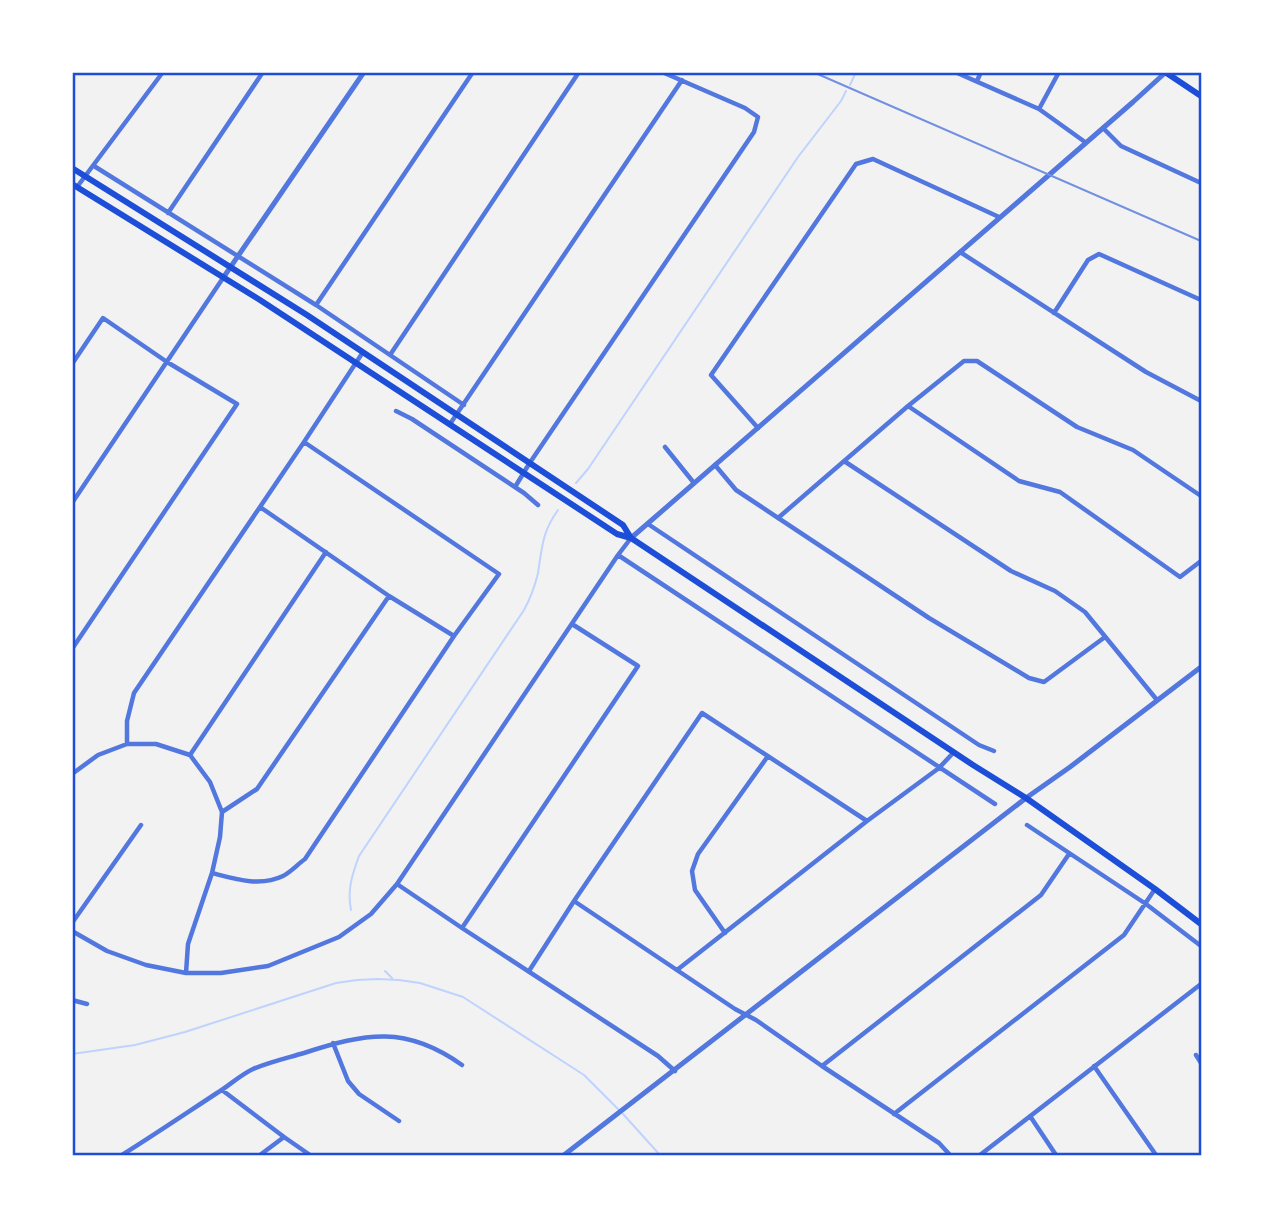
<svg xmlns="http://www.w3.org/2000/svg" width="1273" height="1227" font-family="Karla,sans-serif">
<rect width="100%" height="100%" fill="#f2f2f2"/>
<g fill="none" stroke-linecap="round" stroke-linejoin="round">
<path stroke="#bfd3fe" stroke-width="2" d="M 850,85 L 856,72
M 576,483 L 588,469 L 798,157 L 841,101 L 846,91
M 351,910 C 347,890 352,875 359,856 L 524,610 C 530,599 535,586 538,573 C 542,548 542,532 558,510
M 385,971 L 392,978
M 72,1054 L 135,1045 L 185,1032 L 336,983 L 357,980 L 378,979 L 399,980 L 420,983 L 463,997 L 584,1075 L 619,1110
M 623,1114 L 660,1155"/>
<path stroke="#5277de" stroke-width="4.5" d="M 955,72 L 1039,109 L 1085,142
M 977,81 L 981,72
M 1039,109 L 1059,72
M 1103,128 L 1121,146 L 1201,183
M 94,166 L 316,305 L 464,405
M 77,187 L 163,72
M 168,213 L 263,72
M 960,252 L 1146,372 L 1201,401
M 316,305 L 473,72
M 1054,313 L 1088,260 L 1099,254 L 1201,300
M 390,355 L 579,72
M 72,364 L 103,318 L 167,362 L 237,404 L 72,649
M 908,406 L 1019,481 L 1060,492 L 1180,577 L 1201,561
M 396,411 L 412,419 L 524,493 L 538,505
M 450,424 L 682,80
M 758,428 L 711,375 L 856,164 L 873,159 L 999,217
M 665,447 L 694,483
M 844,461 L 1011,571 L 1055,591 L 1085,612 L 1157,700
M 715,465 L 736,490 L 929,618 L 1029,678 L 1044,682 L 1105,637
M 515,487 L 529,464 L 754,132 L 758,117 L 745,108 L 662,72
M 72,503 L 223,278
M 260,507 L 389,596 L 454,636
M 778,518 L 908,406 L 964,361 L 977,361 L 1077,427 L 1133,450 L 1201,496
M 648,524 L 979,745 L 994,751
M 618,555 L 995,804
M 127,744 L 127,721 L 134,693 L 304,442 L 363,352
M 190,755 L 326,552
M 72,774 L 98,755 L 127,744 L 156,744 L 190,755 L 210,782 L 222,812 L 220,837 L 212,873 L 188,944 L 186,973
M 222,812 L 257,789 L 389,596
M 1027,825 L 1146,904 L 1201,946
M 212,873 C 235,879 260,887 283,876 C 291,872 298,864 305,859 L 454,636 L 499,574 L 304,442
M 397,884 L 462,928 L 658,1056 L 675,1071
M 574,901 L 735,1009 L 756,1020 L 822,1066 L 939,1143 L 950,1155
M 72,923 L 141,825
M 462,928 L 638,666 L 572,624
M 72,931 L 107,951 L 146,965 L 186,973 L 221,973 L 268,966 L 339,937 L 371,914 L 397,884 L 618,555 L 631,538
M 725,933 L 695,890 L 692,871 L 698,854 L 768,756
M 677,970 L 867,821 L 939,768 L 954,752
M 529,971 L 574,901 L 702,713 L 867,821
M 72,1000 L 87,1004
M 333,1043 L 348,1081 L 359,1094 L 399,1121
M 1196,1055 L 1201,1063
M 822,1066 L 1041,895 L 1069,854
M 1094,1066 L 1156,1155
M 222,1090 L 284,1137 L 310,1155
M 894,1114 L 1124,935 L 1155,889
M 1030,1116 L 1056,1155
M 122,1155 C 154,1135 185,1114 217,1093 C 229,1086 240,1075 253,1069 C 269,1062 287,1058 304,1053 C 366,1033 406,1025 462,1065
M 260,1155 L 284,1137
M 980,1155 L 1201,984"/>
<path stroke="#5277de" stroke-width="5" d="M 223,278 L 364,72
M 631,538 L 1133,102 L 1166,72
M 564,1155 L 1026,798 L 1070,767 L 1201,667"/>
<path stroke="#1d4ed8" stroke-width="6" d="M 1165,72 L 1201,96"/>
<path stroke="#1d4ed8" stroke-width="6" d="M 72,168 L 307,315 L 623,525 L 631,538
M 72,184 L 260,300 L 617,534 L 631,538 L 973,765 L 1026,798 L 1155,889 L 1201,924"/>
<path stroke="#7290e2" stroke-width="2" d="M 813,72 L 1201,241"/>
</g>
<rect width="1273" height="1227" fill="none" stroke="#ffffff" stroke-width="147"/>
<rect x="74" y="74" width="1126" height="1080" fill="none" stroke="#1d4ed8" stroke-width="2.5"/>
</svg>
